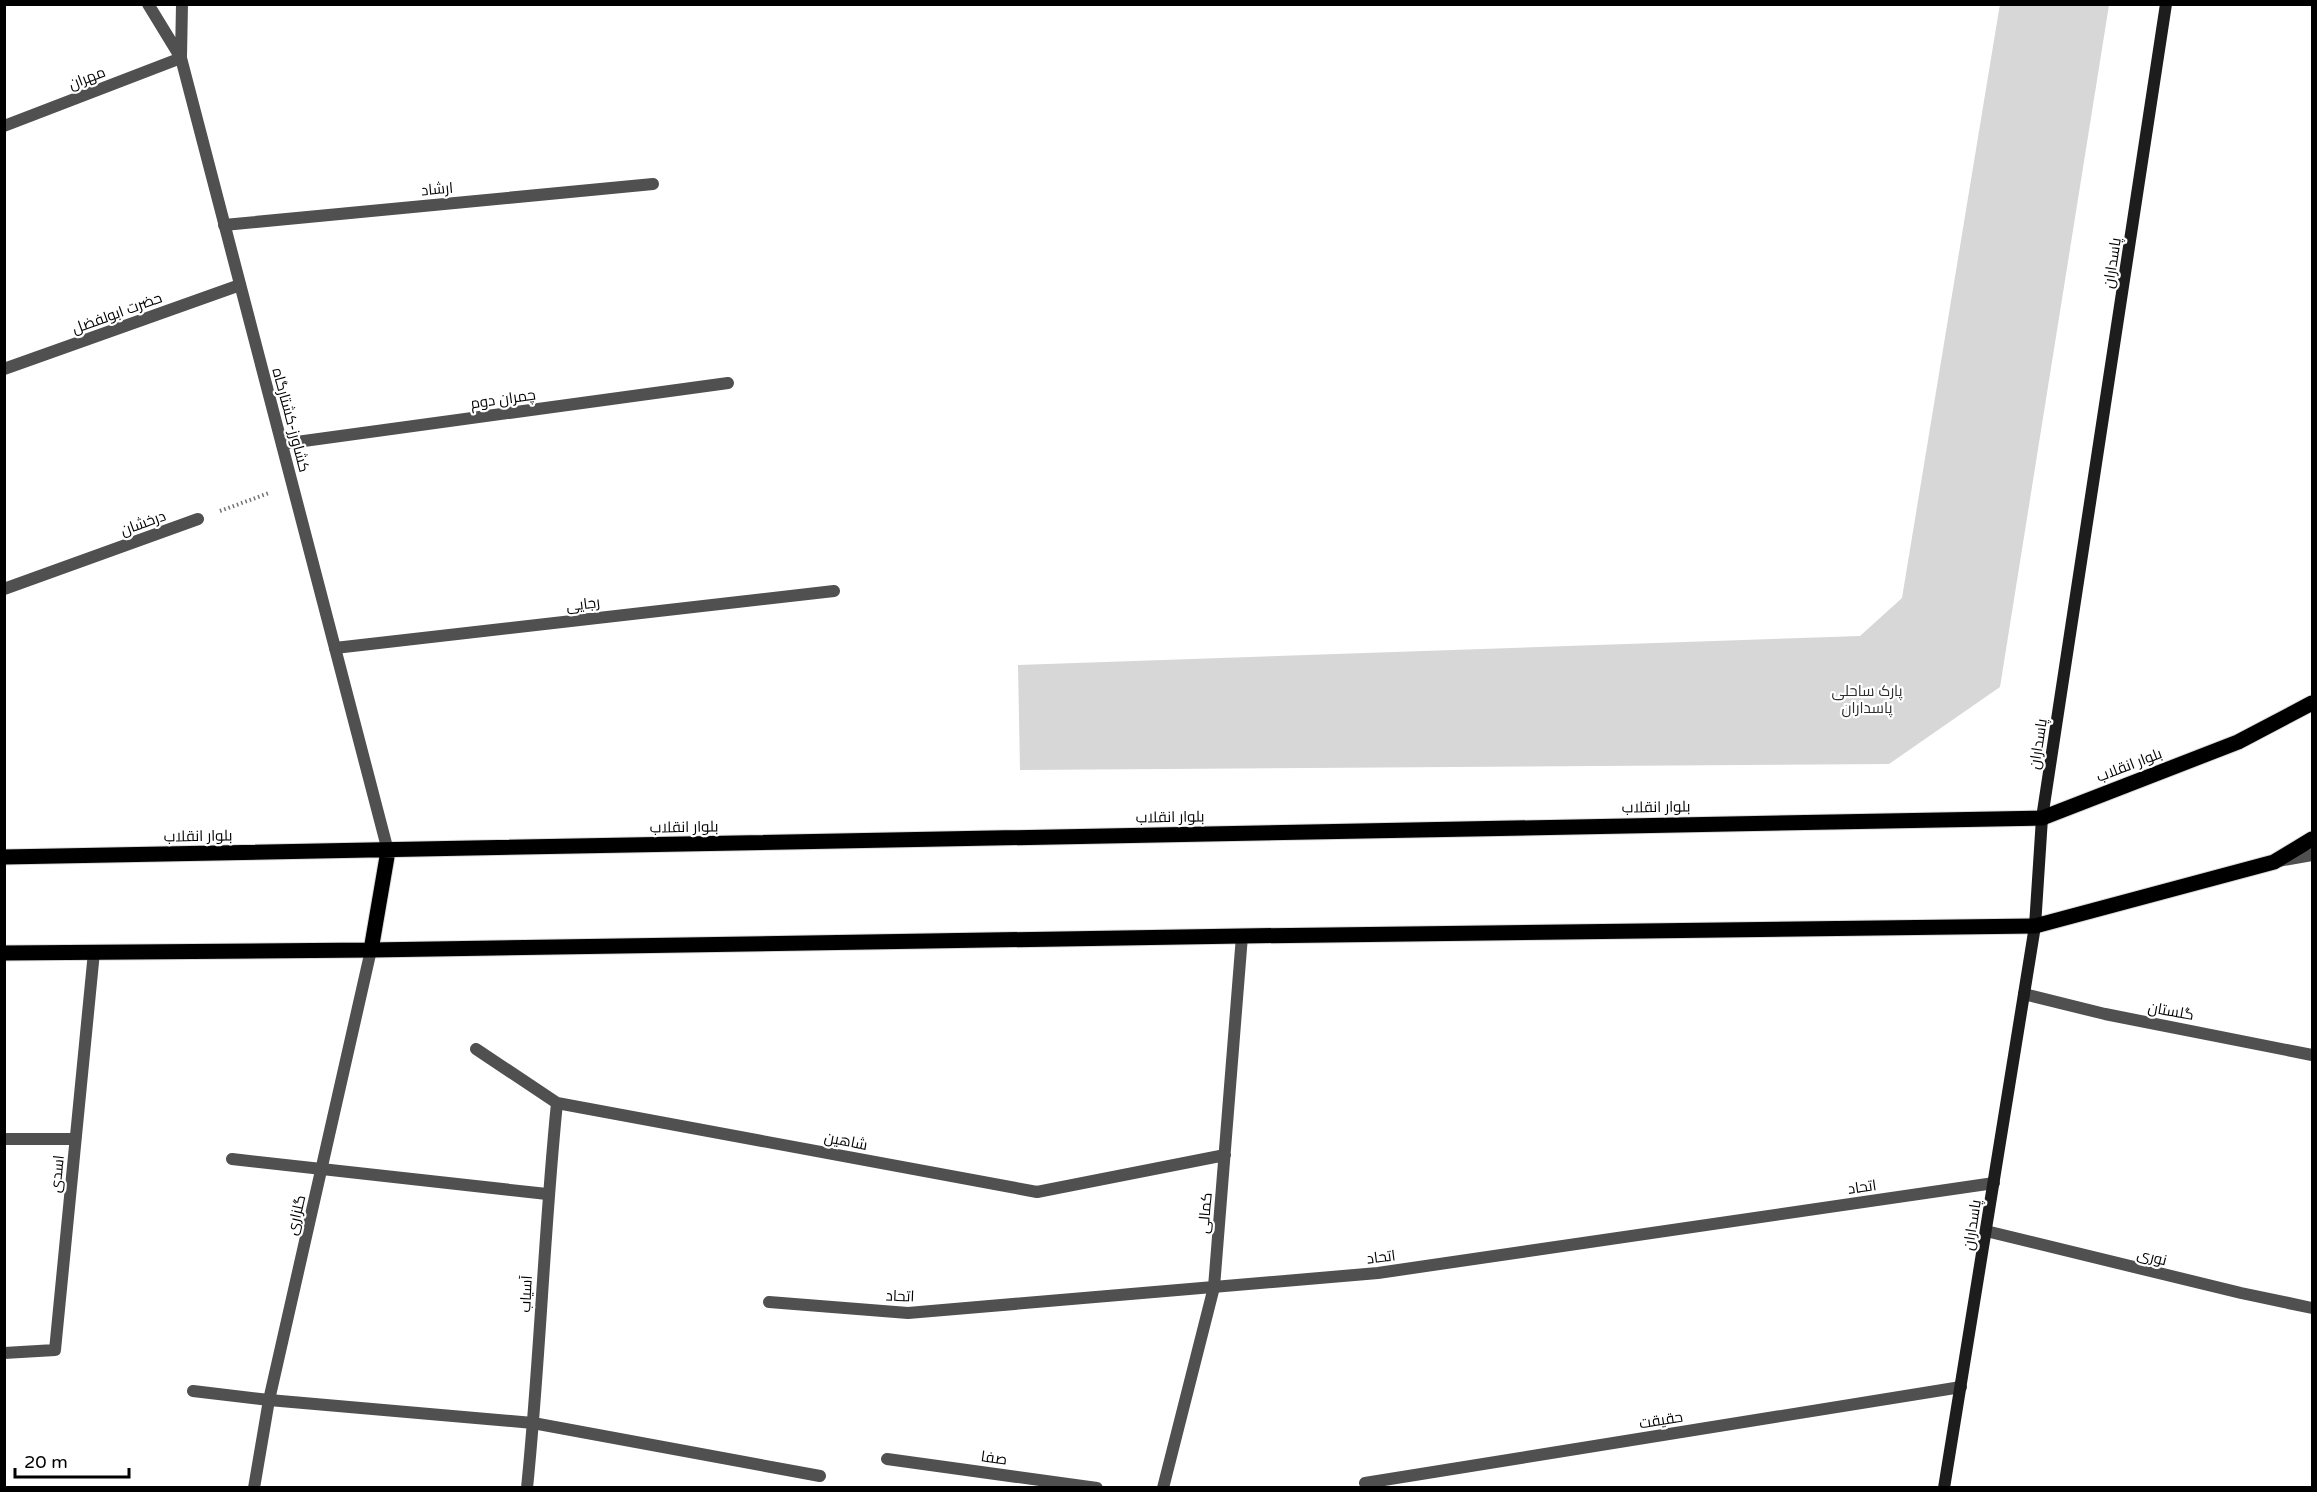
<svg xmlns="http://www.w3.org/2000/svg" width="2317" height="1492" font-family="'Varela Round',Cairo,sans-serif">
<rect width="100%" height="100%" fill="#fff"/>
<path fill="#d7d7d7" d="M 2000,4 L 2109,5 L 2000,687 L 1889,764 L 1020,770 L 1018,665 L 1860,636 L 1902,598 Z"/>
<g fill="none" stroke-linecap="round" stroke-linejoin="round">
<g stroke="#dbdbdb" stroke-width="17">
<path id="primary" d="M 4,857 L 2042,818 L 2238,742 L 2312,703
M 371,950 L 388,851
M 4,953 L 371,950 L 1242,936 L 2035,926 L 2274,862 L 2312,839"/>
</g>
<path stroke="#727272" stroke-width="4" stroke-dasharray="1.5 3" stroke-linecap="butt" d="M 220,511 L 269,493"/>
<path stroke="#505050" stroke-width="12" d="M 4,1139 L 75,1139
M 232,1159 L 547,1194
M 769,1302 L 908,1313 L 1378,1273 L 1994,1183
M 193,1391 L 269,1400 L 533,1423 L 820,1476
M 887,1459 L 1097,1488
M 1365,1483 L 1961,1387"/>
<path stroke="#505050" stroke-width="12" d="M 4,126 L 181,58
M 224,225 L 653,184
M 4,369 L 240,285
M 282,444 L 728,383
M 4,589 L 198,519
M 335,648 L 834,591
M 2278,861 L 2312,855
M 476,1049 L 557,1103 L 1037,1192 L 1225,1155
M 1986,1231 L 2241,1293 L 2312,1308
M 4,1353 L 55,1350 L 94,952
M 254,1488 L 269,1400 L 371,950
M 527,1488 C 540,1360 544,1231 557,1103
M 1163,1488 L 1214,1287 L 1242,936"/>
<path stroke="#505050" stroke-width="12" d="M 148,4 L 181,58 L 388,851
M 181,57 L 182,4
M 2024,994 L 2105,1014 L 2312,1055"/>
<path stroke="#1d1d1d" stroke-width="12" d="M 1944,1488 L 2024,994 L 2035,926 L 2042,818 L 2166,4"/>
<use href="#primary" stroke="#000" stroke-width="15"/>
</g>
<g text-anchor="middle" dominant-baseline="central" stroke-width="4.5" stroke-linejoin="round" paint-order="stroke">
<g font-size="15" fill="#000" stroke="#fff">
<text transform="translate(87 78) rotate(-21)">مهران</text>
<text transform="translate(437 189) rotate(-5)">ارشاد</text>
<text transform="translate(2112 263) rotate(-81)">پاسداران</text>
<text transform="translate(117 313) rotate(-20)">حضرت ابولفضل</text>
<text transform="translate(503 399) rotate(-8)">چمران دوم</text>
<text transform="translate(291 420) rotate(75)">کشاورز-کشتارگاه</text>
<text transform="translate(143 523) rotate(-20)">درخشان</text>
<text transform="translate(583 604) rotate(-7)">رجایی</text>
<text transform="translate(2038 744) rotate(-81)">پاسداران</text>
<text transform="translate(2129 765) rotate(-21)">بلوار انقلاب</text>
<text transform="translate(1656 807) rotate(-1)">بلوار انقلاب</text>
<text transform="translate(1170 817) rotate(-1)">بلوار انقلاب</text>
<text transform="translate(684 827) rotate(-1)">بلوار انقلاب</text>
<text transform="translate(198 836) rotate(-1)">بلوار انقلاب</text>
<text transform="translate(2171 1011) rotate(10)">گلستان</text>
<text transform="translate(846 1141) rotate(11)">شاهین</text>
<text transform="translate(57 1174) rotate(-84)">اسدی</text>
<text transform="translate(1862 1187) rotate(-8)">اتحاد</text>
<text transform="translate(1205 1213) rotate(-85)">کمالی</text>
<text transform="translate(296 1215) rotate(-77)">گلزاری</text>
<text transform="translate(1972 1225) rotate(-81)">پاسداران</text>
<text transform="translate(1381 1257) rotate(-7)">اتحاد</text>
<text transform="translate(2152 1257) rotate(14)">نوری</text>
<text transform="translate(526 1294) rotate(-87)">آسیاب</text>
<text transform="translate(900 1296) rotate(2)">اتحاد</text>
<text transform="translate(1661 1420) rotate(-9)">حقیقت</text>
<text transform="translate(994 1458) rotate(8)">صفا</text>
</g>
<g font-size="15" fill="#2e2e2e" stroke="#fff">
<text x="1867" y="691">پارک ساحلی<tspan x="1867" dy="17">پاسداران</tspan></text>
</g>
</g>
<rect width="2317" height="1492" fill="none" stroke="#000000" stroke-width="12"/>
<path d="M15 1468v9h114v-9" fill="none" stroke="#000000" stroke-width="3"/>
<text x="24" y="1468" font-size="18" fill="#000000" stroke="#ffffff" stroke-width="4.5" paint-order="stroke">20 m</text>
</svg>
